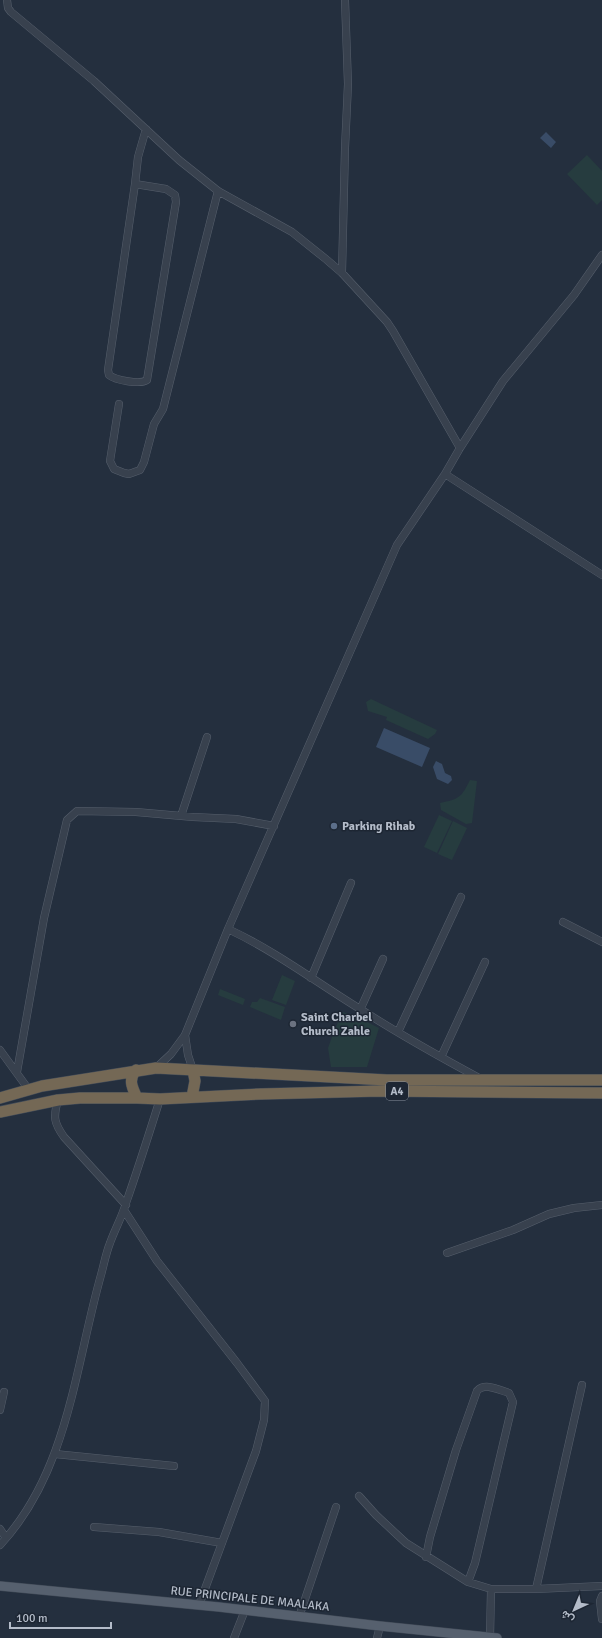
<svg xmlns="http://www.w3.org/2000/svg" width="602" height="1638" font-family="Signika,Vazirmatn,sans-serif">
<rect width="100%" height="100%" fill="#242f3e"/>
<path fill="#263c3f" d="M 587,155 L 602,171 L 602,200 L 597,205 L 567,174 Z
M 371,699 L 437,730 L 435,734 L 428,739 L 386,720 L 387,717 L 368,711 L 366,702 Z
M 470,780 L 477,781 L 472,823 L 466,824 L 441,810 L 440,803 C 459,799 461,798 470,780 Z
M 439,815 L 452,821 L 437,853 L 424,847 Z
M 453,821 L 467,828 L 452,860 L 438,854 Z
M 282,975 L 295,981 L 286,1005 L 272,1000 Z
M 220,989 L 245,999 L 243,1005 L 218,995 Z
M 260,998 L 285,1007 L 281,1020 L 250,1007 L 252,1002 L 257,1002 Z
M 343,1012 L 361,1019 L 379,1028 L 367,1067 L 331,1067 L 328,1048 L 334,1031 Z"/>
<path fill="#394c67" d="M 546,132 L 556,142 L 551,148 L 540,138 Z
M 384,728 L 430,748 L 422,767 L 376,747 Z
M 436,761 L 442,764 L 445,773 L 451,776 L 452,780 L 448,784 L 437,779 L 433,767 Z"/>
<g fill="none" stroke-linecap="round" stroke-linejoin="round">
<g stroke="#565f6c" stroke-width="8">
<path id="minor" d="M 7,0 L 8,8 L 11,12 L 94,81 L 179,160 L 218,191 L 292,232 L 327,260 L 342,273 L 387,322 L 393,331 L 460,448
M 135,184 L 166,189 L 175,195 L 176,202 L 147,380 C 140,385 115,380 109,375 L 108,370 Z
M 135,184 L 138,157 L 146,129
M 342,273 L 345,148 L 348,84 L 345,0
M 119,404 L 110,461 L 114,469 L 124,473 L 129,474 L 140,470 L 144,462 L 154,424 L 163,409 L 218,191
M 445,474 L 602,575
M 181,816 L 207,737
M 563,922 L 602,942
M 228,929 C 275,951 316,982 360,1009 C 399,1034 440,1057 481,1079
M 311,978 L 351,883
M 360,1010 L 383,959
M 398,1032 L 461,897
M 185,1035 L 188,1055 L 193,1070
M 0,1050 L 29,1090
M 441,1057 L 485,962
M 156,1068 L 171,1054 L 185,1035 L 228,929 L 397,545 L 445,474 L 460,448 L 503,381 L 574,295 L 602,255
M 17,1072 L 44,918 L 67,820 L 77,811 L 136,812 L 193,817 L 236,819 L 274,826
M 58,1100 C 53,1117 54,1123 64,1137 L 126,1205
M 124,1210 L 157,1261 L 237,1363 L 265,1401 L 264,1420 L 256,1451 L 199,1605
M 447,1253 L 513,1230 L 549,1214 L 574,1208 L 602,1205
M 0,1410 L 4,1392
M 55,1454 L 174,1466
M 359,1496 L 376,1515 L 406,1543 L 468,1582 L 491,1589 L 536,1589 L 602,1586
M 94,1527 L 159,1532 L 222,1543
M 0,1529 L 6,1538
M 0,1545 C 68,1472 75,1367 101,1275 C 104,1264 106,1253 110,1243 C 115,1229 122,1217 126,1203 C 138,1169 149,1134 160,1099
M 426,1557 L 430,1537 L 456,1450 L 477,1391 C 485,1382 499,1390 509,1393 L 513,1402 L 475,1563 L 468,1582
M 536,1589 L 582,1385
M 602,1596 L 600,1601 L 602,1619
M 299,1617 L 336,1507
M 234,1638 L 245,1610
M 377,1638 L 380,1626
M 490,1638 L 491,1589"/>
</g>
<g stroke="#414a57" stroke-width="10">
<path id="major" d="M 0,1586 L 219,1607 L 380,1626 L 497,1638"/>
</g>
<g stroke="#434c59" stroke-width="12">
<path id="highway" d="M 136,1070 C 128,1080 132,1087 137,1098
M 192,1097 L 195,1081 L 193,1070
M 0,1098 L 42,1086 L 156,1068 L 387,1080 L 602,1080
M 0,1112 L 58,1100 L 80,1098 L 137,1098 L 160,1099 L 261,1094 L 380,1091 L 602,1093"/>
</g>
<use href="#minor" stroke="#38414e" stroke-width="7"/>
<use href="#major" stroke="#56606e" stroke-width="9"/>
<use href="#highway" stroke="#746855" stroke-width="11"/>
</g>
<circle fill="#5c6f8a" stroke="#1d2633" stroke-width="1.5" cx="334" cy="826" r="4"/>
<circle fill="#6b7280" stroke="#1d2633" stroke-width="1.5" cx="293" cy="1024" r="4"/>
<g text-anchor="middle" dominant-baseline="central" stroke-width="3" stroke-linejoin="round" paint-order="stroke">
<rect fill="#1d2633" stroke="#878f9c" stroke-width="1" x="386" y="1082" width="22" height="18" rx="3"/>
<g font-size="11" font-weight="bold" fill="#b4bcc9">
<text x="397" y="1091">A4</text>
</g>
<g font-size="12" font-weight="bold" fill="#b4bcc9" stroke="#1d2633" text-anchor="start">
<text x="342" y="826">Parking Rihab</text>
<text x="301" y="1017">Saint Charbel<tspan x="301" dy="14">Church Zahle</tspan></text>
</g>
<g font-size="12" fill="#b4bcc9" stroke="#1d2633">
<text transform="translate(250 1599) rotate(6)">RUE PRINCIPALE DE MAALAKA</text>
</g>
</g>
<g transform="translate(574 1610) rotate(224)" stroke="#1d2633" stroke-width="3" paint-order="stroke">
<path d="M0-3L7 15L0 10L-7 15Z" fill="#b4bcc9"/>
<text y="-6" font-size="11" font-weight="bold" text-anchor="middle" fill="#b4bcc9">ش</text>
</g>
<path d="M10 1622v6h101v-6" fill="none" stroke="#b4bcc9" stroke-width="2"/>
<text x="16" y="1622" font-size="12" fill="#b4bcc9" stroke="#1d2633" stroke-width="3" paint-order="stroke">100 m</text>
</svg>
